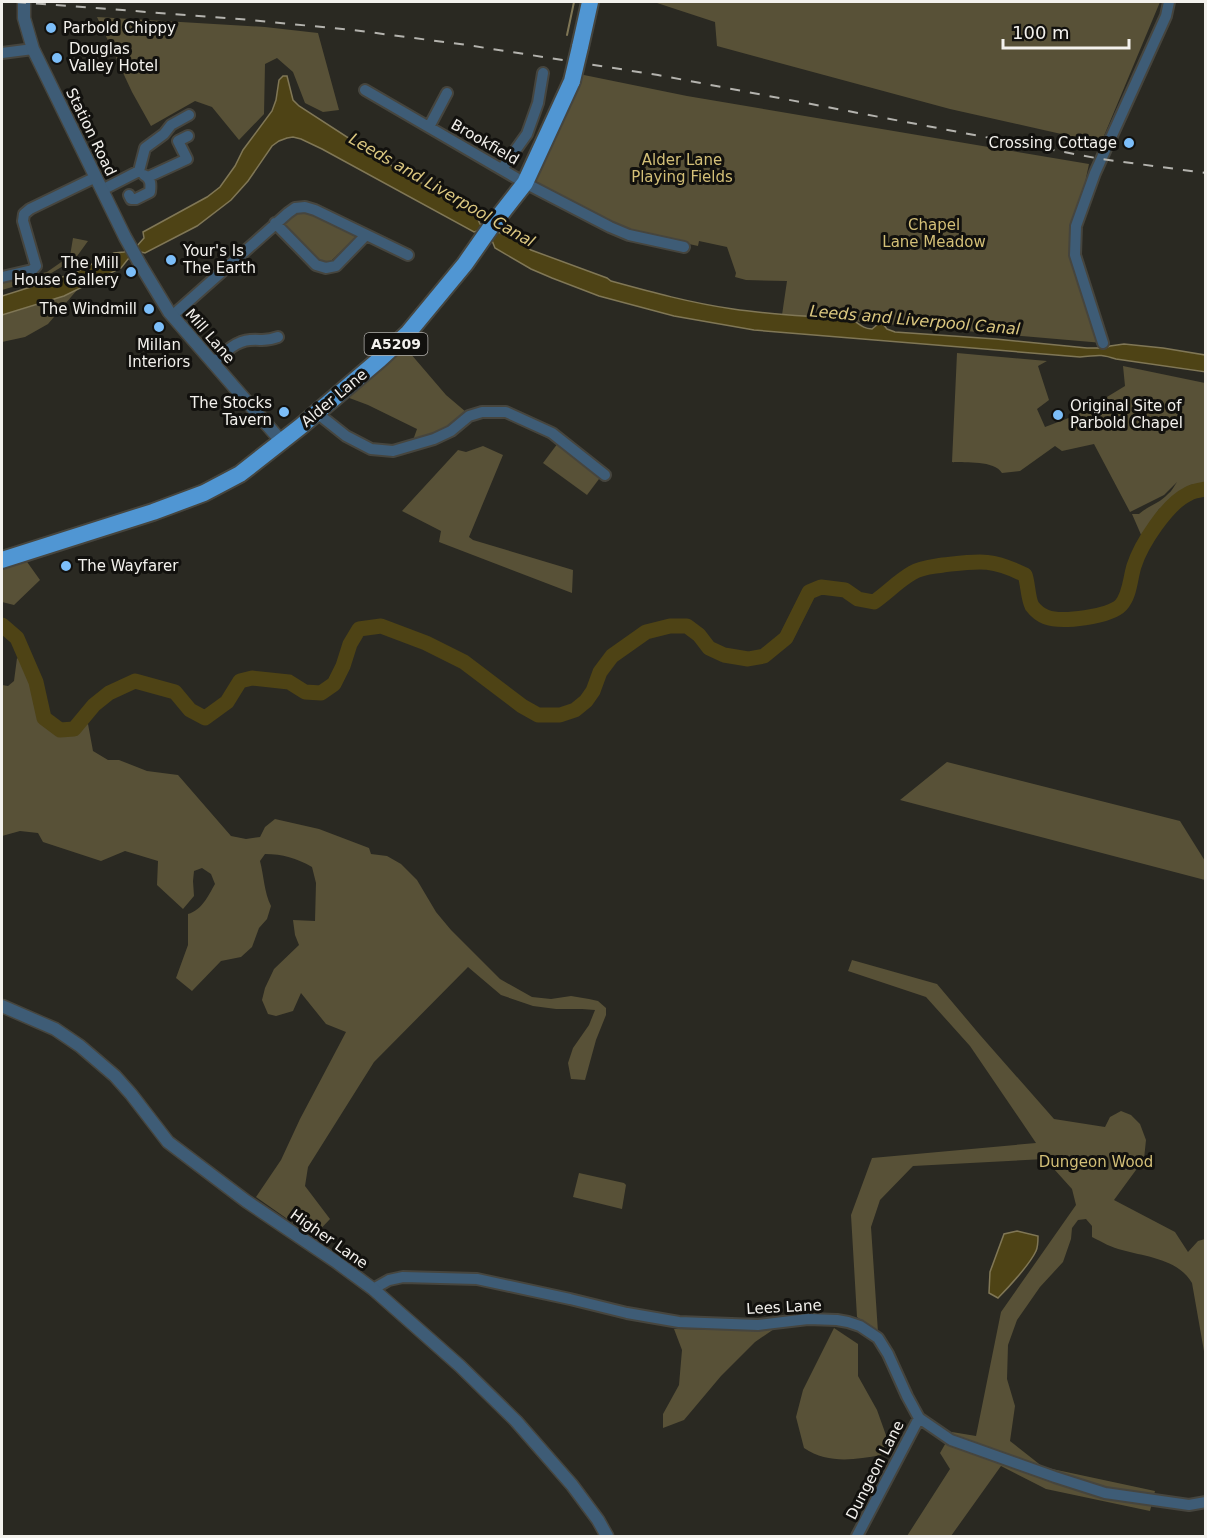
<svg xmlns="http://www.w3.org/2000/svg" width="1207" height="1538" font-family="'DejaVu Sans',sans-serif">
<rect width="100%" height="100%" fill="#2a2922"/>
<path fill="#585137" d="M 654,2 L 1160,2 L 1101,143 L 950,109 L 717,46 L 715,22 Z
M 97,17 L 265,27 L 318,33 L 339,110 L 323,112 L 305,103 L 293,72 L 277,58 L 265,64 L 264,114 L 239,140 L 212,107 L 195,101 L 151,126 L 132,92 Z
M 579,74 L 687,96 L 1089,164 L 1076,226 L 1075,255 L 1103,343 L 782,315 L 787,281 L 746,280 L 735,277 L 736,273 L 727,247 L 699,241 L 698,246 L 630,231 L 539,185 L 534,181 Z
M 301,212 L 312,213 L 356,237 L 331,261 L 320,262 L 284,225 C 288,218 293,215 301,212 Z
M 73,238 L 88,241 L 75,259 L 43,278 L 2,290 L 2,283 L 47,272 L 70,256 Z
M 77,290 L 48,324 L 25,337 L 2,342 L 2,315 L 43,303 Z
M 404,346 L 446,395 L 466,412 C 461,428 427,437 412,443 L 417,429 L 368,405 L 344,396 Z
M 957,353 L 1047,361 L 1038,366 L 1049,400 L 1037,409 L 1045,427 L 1079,414 L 1125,386 L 1123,366 L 1205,383 L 1205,483 L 1190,485 L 1169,504 L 1159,509 L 1142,537 L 1132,514 L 1139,514 C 1148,506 1160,503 1168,494 C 1172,491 1174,486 1177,482 L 1164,495 L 1130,512 L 1094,444 L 1062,451 L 1055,446 L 1020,471 L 1002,473 C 994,460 966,463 952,462 Z
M 558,443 L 602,475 L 587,495 L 543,463 Z
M 483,446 L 503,455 L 469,537 L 473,540 L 573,570 L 572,593 L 439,542 L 441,531 L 402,511 L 458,450 L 466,452 Z
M 25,559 L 40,580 L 14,605 L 2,602 L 2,567 Z
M 17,658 C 37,671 27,701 40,718 C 43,722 48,725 52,727 C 55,730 60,732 65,732 C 72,731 81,726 88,724 L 93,751 L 108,760 L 119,760 L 147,771 L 178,775 L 231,836 L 246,839 L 260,837 L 265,827 L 275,819 L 319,829 L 369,848 L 371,854 L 387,856 L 401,864 L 417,880 L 436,912 L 451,930 L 500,979 L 532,997 L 551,999 L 571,996 L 589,999 L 598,1001 L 606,1008 L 606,1015 L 596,1040 L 585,1080 L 571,1079 L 568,1063 L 573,1048 L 589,1025 L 595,1010 L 582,1009 L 556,1009 L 533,1006 L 501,995 L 468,967 L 374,1062 L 308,1167 L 305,1186 L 330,1219 L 313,1237 L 256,1197 L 281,1160 L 300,1119 L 346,1032 L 326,1024 L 301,993 L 293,1011 L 276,1016 L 268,1014 L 262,1000 L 265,988 L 274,969 L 299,945 L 295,935 L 293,920 L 315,921 L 316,883 L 312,867 C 296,858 283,854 265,854 L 260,861 C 264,876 264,892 271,906 L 267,919 L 259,928 L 252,947 L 241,957 L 221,961 L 192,991 L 176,978 L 188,945 L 188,914 C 202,910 208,896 215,884 L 211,874 L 202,868 L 194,871 L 193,881 L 194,896 L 183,909 L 157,885 L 158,861 L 125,851 L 101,861 L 43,842 L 38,833 L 20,831 L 2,836 L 2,685 L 8,686 L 14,681 Z
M 947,762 L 1180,821 L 1205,861 L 1205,880 L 900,800 Z
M 852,960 L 937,984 L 980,1035 L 1054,1119 L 1105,1127 L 1110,1117 L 1121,1111 L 1131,1115 L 1140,1124 L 1146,1140 L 1144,1159 L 1114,1200 L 1175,1232 L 1188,1252 L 1198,1241 L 1205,1239 L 1205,1357 L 1192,1283 C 1178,1259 1147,1257 1122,1250 C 1112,1248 1102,1242 1092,1237 L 1092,1226 L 1086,1219 L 1078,1220 L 1072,1228 L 1071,1239 L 1063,1262 L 1040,1287 L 1017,1320 L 1008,1345 L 1007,1379 L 1015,1406 L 1010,1441 L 1043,1467 L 1155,1491 L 1150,1511 L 1046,1489 L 1001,1466 L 951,1536 L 907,1536 L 950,1469 L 940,1453 L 952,1432 L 976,1436 L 1001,1312 L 1076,1205 L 1072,1189 L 1045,1159 L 913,1166 L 880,1200 L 871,1227 L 878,1332 L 857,1317 L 851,1215 L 872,1158 L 1036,1143 L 970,1046 L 926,997 L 848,971 Z
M 579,1173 L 624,1183 L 626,1185 L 622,1209 L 573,1197 Z
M 777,1327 L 755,1342 L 721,1376 L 684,1420 L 663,1428 L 663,1414 L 679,1385 L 682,1350 L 674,1329 L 756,1330 Z
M 834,1328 L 858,1344 L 858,1376 L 877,1410 L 887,1438 L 881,1455 C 854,1460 828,1464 804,1448 L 796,1417 L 803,1390 Z"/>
<path fill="#4e4315" stroke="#807756" stroke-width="1.5" d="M 283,76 L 287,76 L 293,100 L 299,106 L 384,161 L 476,215 L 480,224 L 493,232 L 502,233 L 519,241 L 531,250 L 607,278 L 611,281 C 651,292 691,303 733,309 C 773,315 813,316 853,320 C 861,325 862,328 872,329 L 878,324 L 883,324 L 887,329 L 895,332 L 996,339 L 1087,348 L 1105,348 L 1110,346 L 1124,344 L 1163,348 L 1205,355 L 1206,372 L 1116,359 C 1098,353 1097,356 1080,357 L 754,330 L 674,316 L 599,296 L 552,278 L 531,269 L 495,248 L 491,238 L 477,231 L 474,232 L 322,149 L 301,139 L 293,137 L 287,138 L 279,141 L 272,146 L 248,181 L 231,200 L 197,226 L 145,253 L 141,252 L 128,259 L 121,268 L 64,296 L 2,315 L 2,296 L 72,274 L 114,253 L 124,252 L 137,246 L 144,238 L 143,232 L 207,197 L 220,187 L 235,166 L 243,150 L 272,111 L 276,100 L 279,80 Z
M 1017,1231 L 1038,1236 C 1038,1242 1038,1247 1036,1251 C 1030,1264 1009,1287 998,1298 L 989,1293 L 990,1272 L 1004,1234 Z"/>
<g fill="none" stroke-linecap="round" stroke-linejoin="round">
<path stroke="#807756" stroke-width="2" d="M 567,35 L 574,2"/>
<path stroke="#4e4315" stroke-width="15" d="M 2,625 L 17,638 L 36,682 L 44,718 L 60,730 L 74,729 L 94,705 L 109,693 L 135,681 L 175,692 L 190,710 L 205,718 L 227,702 L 240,681 L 252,678 L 289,682 L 305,692 L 321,693 L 334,684 L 343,666 L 350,644 L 359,629 L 381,626 L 426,643 L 464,662 L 522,706 L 538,715 L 560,715 L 575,710 L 586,701 L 593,691 L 600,672 L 612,656 L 646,632 L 670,626 L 687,626 L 699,635 L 709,648 L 724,655 L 748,659 L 764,656 L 786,638 L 809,592 L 821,587 L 845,590 L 858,599 L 874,602 C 887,593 898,581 912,573 C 922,567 932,567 943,565 C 979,561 991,558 1025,575 C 1028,583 1028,599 1032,606 C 1035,610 1041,615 1046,617 C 1061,623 1110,617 1121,605 C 1130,595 1130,579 1134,566 C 1141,544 1167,504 1188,494 C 1193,491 1200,490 1206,489"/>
<g stroke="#46453e" stroke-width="14">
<path id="minor" d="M 2,53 L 33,49
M 365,90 L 525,183 L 610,227 L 629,235 L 684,247
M 429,127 L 447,93
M 502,169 L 527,134 L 538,103 L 543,73
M 148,177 L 187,159 L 178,141 L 188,136
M 102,190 L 139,171 L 145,148 L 164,134 L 171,125 L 189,115
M 129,195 L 131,199 L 136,199 L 150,192 C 151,184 151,179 144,175
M 275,223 L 316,265 L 326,268 L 336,266 L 366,235
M 2,277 L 32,270 L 36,266 L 23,221 L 24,214 L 30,209 L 96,177
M 172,316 L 288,213 L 295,208 L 305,207 L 315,210 L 408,255
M 1103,343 L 1075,255 L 1076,226 L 1095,173 L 1166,16 L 1169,2
M 213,363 C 223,354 235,341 250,340 C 262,339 265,342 278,337
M 317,413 L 346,436 L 371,449 L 393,451 L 434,439 L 451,431 L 469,416 L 482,412 L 506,412 L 552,433 L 605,475
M 373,1289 L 389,1280 L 403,1277 L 477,1279 L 570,1299 L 627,1313 L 679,1322 L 758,1325 L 808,1319 L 837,1320 L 848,1322 L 860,1326 L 878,1338 L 888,1354 L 907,1396 L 919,1418 L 951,1440 L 1055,1477 L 1105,1493 L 1189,1505 L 1206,1502
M 857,1536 L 919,1418"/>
</g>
<g stroke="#46453e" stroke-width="15">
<path id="tertiary" d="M 24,2 L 24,18 L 33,49 L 125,237 L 140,264 L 169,312 L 282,442
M 2,1006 L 55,1029 L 80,1046 L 115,1076 L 131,1094 L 168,1142 L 246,1201 L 335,1261 L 373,1289 L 460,1366 L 516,1421 L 572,1485 L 598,1520 L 607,1536"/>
</g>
<g stroke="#46453e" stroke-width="20">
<path id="trunk" d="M 580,47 L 590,2
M 2,560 L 153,512 L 204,493 L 240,474 L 300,427 L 380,359 L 408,333 L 465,264 L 493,224 L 525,183 L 572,81"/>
</g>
<use href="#minor" stroke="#3e5c76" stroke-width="10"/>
<use href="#tertiary" stroke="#3e5c76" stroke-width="12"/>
<use href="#trunk" stroke="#5096d3" stroke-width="16"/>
<path stroke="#b4b3ae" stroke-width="2" stroke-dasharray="10 10" stroke-linecap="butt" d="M 16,2 L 239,19 L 353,30 L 467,45 L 658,75 L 1101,159 L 1206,173"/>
<g stroke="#46453e" stroke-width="20" stroke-linecap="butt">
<path id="trunk-bridge" d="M 572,81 L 580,47"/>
</g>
<use href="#trunk-bridge" stroke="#5096d3" stroke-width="16"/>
</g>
<g fill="#7cbef9" stroke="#12110e" stroke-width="2">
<circle cx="51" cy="28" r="6"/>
<circle cx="57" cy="58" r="6"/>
<circle cx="1129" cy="143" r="6"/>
<circle cx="171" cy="260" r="6"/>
<circle cx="131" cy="272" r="6"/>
<circle cx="149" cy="309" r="6"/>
<circle cx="159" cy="327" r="6"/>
<circle cx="284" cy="412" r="6"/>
<circle cx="1058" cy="415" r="6"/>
<circle cx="66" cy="566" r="6"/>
</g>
<g text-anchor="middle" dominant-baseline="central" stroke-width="6" stroke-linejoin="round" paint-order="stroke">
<rect fill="#12110e" stroke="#b0aeaa" stroke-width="1.5" x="364.5" y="333" width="63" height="22" rx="4.5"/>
<g font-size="14" font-weight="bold" fill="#f3f1ed">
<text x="396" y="344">A5209</text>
</g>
<g font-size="15" fill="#f3f1ed" stroke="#12110e" text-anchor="start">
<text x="63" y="28">Parbold Chippy</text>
<text x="69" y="49">Douglas<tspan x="69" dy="17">Valley Hotel</tspan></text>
<text x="1117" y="143" text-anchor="end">Crossing Cottage</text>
<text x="183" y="251">Your's Is<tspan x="183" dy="17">The Earth</tspan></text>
<text x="119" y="263" text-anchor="end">The Mill<tspan x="119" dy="17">House Gallery</tspan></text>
<text x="137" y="309" text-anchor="end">The Windmill</text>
<text x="159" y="345" text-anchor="middle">Millan<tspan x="159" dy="17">Interiors</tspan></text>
<text x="272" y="403" text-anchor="end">The Stocks<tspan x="272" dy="17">Tavern</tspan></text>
<text x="1070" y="406">Original Site of<tspan x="1070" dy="17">Parbold Chapel</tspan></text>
<text x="78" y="566">The Wayfarer</text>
</g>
<g font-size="15" fill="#f3f1ed" stroke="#12110e">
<text transform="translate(91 132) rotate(64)">Station Road</text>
<text transform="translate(485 142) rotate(30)">Brookfield</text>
<text transform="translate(210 336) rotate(49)">Mill Lane</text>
<text transform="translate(334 398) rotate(-40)">Alder Lane</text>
<text transform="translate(329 1239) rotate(35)">Higher Lane</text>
<text transform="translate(784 1307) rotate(-3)">Lees Lane</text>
<text transform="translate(875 1470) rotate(-63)">Dungeon Lane</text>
</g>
<g font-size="15" fill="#d3bf77" stroke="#12110e">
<text x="682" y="160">Alder Lane<tspan x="682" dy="17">Playing Fields</tspan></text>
<text x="934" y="225">Chapel<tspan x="934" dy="17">Lane Meadow</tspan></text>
<text x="1096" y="1162">Dungeon Wood</text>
</g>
<g font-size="16" font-style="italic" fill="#dcc880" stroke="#12110e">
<text transform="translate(442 190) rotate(30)">Leeds and Liverpool Canal</text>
<text transform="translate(915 320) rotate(5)">Leeds and Liverpool Canal</text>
</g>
</g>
<rect width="1207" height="1538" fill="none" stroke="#f3f1ed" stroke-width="6"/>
<path d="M1003 39v9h126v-9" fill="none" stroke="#f3f1ed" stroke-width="3"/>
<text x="1012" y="39" font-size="18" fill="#f3f1ed" stroke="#12110e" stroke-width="4.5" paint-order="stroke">100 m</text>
</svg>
